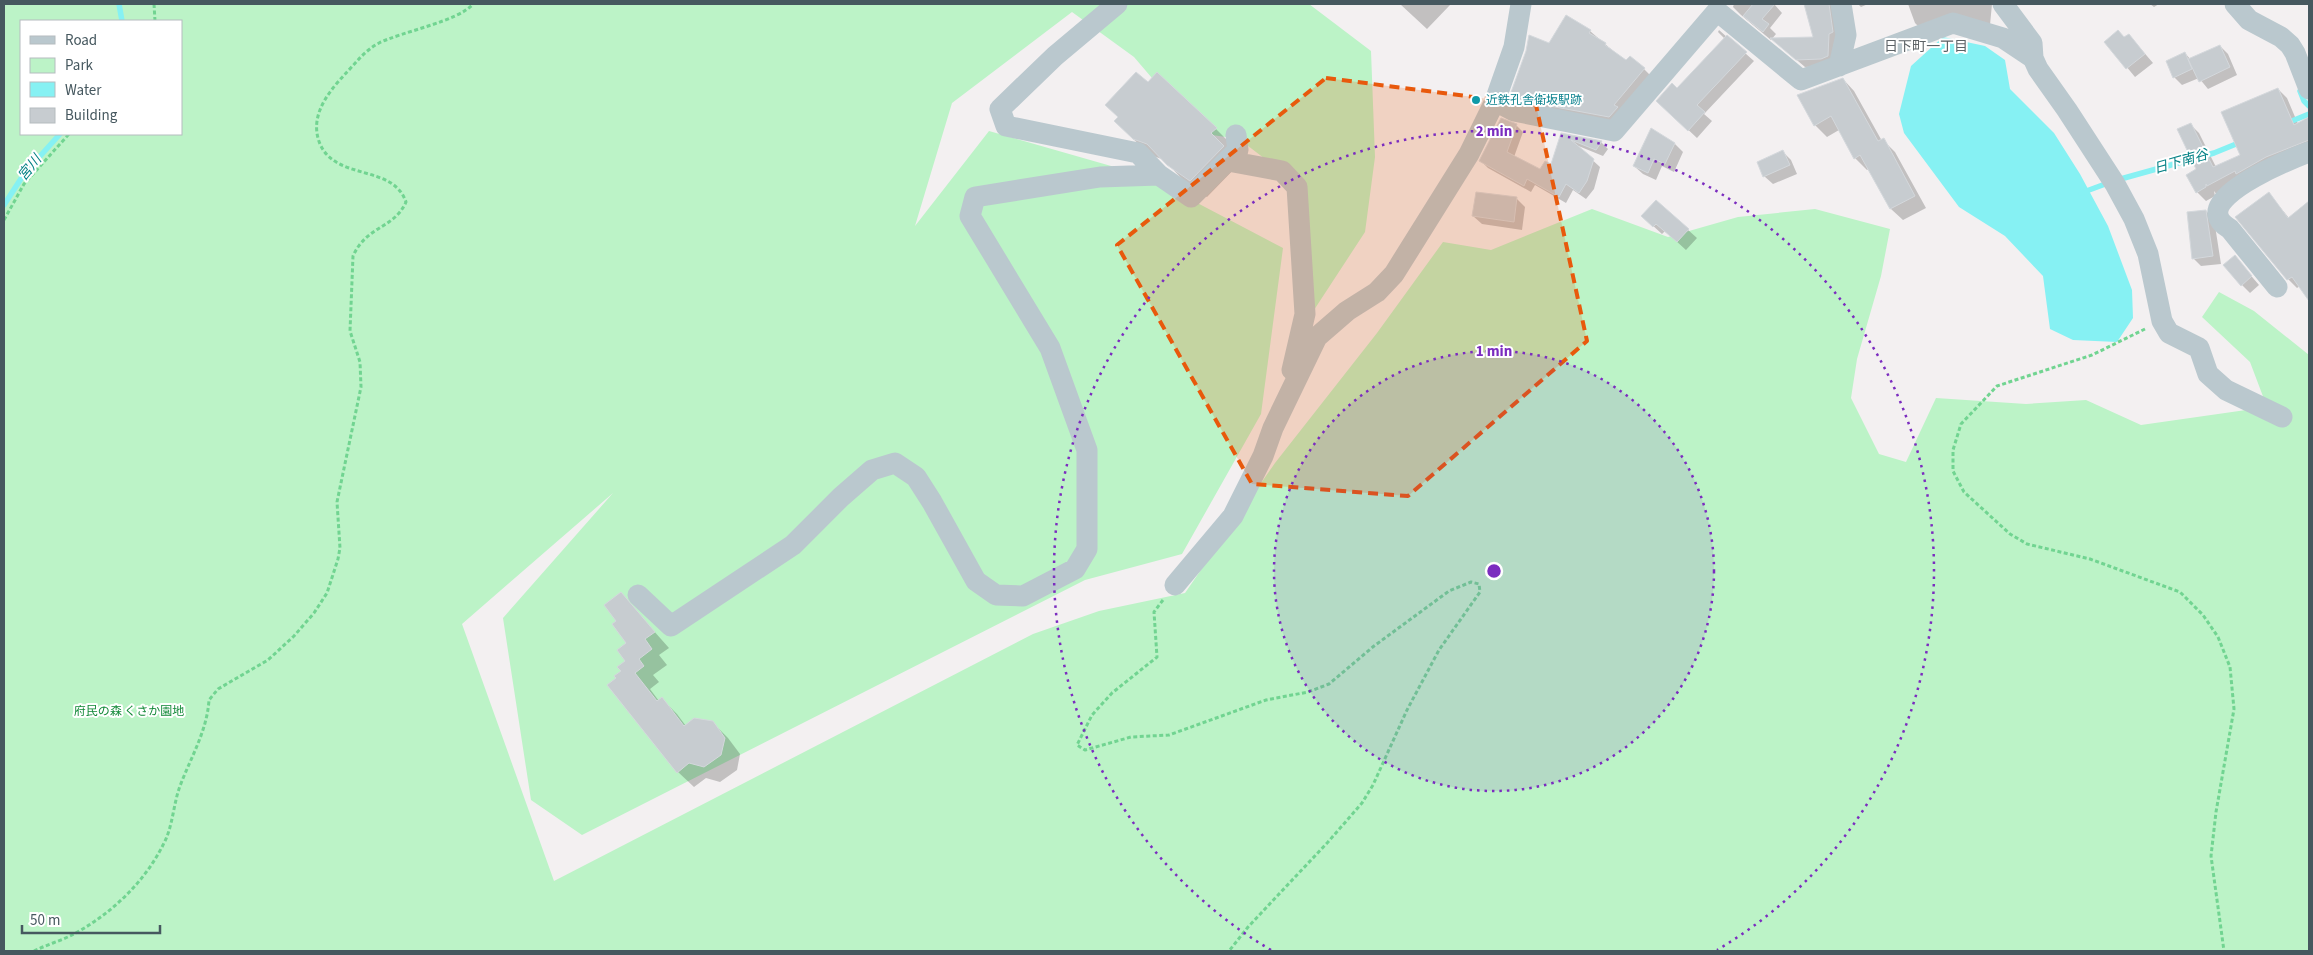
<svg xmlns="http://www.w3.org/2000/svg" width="2313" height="955" font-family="'Source Sans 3','Noto Sans JP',sans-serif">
<rect width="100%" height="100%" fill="#f3f0f1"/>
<path fill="#bcf3c7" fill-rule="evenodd" d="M 4,4 L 1309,4 L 1371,51 L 1375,157 L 1365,232 L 1314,310 L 1286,175 L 1239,139 L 1199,133 L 1134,57 L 1072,12 L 952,103 L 915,226 L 989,131 L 1146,176 L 1283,248 L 1261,414 L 1182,554 L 1085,580 L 582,835 L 531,800 L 503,618 L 613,493 L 462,624 L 554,881 L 1033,634 L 1099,611 L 1185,593 L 1275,463 L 1377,333 L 1443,242 L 1491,250 L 1592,209 L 1668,237 L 1738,217 L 1815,209 L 1890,229 L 1881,276 L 1857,359 L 1851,398 L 1879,454 L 1906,462 L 1936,398 L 2026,404 L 2086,400 L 2141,425 L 2267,407 L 2250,362 L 2202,317 L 2219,292 L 2254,311 L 2309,355 L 2309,951 L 4,951 ZM 21,21 L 181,21 L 181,134 L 21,134 Z"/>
<path fill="#86f1f3" d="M 1943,37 L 1985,46 L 2005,60 L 2010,89 L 2054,133 L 2080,174 L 2108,226 L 2132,290 L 2133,318 L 2117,342 L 2073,340 L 2050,329 L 2043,276 L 2005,236 L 1959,207 L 1904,133 L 1899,114 L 1911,66 Z"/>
<path fill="#0003" d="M 1400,4 L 1451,4 L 1427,29 Z
M 1734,4 L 1774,4 L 1782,13 L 1770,28 L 1776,34 L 1771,40 L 1741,15 L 1733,7 Z
M 1805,4 L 1839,4 L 1840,40 L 1827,66 L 1805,67 L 1772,39 L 1815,38 Z
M 1858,4 L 1868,4 L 1861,7 Z
M 1908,4 L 1992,4 L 1990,25 L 1923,31 L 1915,23 Z
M 2150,4 L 2159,4 L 2154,7 Z
M 1719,30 L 1754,61 L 1704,114 L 1712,121 L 1697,138 L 1666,109 L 1677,90 L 1725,39 L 1718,32 Z
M 1590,31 L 1626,62 L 1644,69 L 1651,76 L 1617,124 L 1559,112 L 1550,107 L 1548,110 L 1519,102 L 1512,95 L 1549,45 Z
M 2129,35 L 2153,63 L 2135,77 L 2106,42 L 2125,38 Z
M 2220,46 L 2228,54 L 2237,75 L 2208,89 L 2199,78 L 2182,85 L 2174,77 L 2185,53 L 2191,60 Z
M 1843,79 L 1854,91 L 1882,141 L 1883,140 L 1895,152 L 1926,208 L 1903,220 L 1891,209 L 1869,169 L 1867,170 L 1855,158 L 1839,130 L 1827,137 L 1815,125 Z
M 2278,89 L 2287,98 L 2298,124 L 2309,118 L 2309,151 L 2217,195 L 2214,191 L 2215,196 L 2206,201 L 2197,192 L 2197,170 L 2190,124 L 2199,133 L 2216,167 L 2241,156 Z
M 1516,125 L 1523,132 L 1514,157 L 1541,171 L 1552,166 L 1562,135 L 1601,142 L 1608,149 L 1603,156 L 1576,145 L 1600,167 L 1594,189 L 1586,199 L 1573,190 L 1566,203 L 1535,185 L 1531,192 L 1488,168 L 1481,161 Z
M 1216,129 L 1232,145 L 1240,163 L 1207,197 L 1185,182 L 1164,160 L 1151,155 L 1132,138 Z
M 1675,144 L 1683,152 L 1674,172 L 1662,166 L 1656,180 L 1643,174 L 1634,166 Z
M 1783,152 L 1791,160 L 1797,174 L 1773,184 L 1764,176 Z
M 2269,194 L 2289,218 L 2309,201 L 2309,299 L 2300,286 L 2297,288 L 2288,279 L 2236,217 Z
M 1517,199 L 1525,207 L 1522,230 L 1482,224 L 1473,216 Z
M 1656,201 L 1697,238 L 1686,250 L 1665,231 L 1662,234 L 1651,224 Z
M 2206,211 L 2214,219 L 2221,264 L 2201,266 L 2193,258 Z
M 2235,257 L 2259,285 L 2250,293 L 2242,285 Z
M 621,594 L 669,648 L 659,655 L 667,665 L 653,675 L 659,682 L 650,689 L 659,701 L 662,699 L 677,714 L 686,726 L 712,722 L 728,738 L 740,754 L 737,770 L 720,782 L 706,778 L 694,787 L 678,772 L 622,671 L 627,661 L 628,644 L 618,621 Z"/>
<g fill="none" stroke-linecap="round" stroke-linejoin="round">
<path stroke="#86f1f3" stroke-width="5.5" d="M 119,4 L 122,21
M 2300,91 L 2304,101 L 2309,106
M 2287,123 L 2309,114
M 2117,180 L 2214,153 L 2241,142
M 2081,193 L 2108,183
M 4,205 L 24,174 L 60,134"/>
</g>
<path fill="#c7ccd0" stroke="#d4d8dc" d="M 1753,4 L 1775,4 L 1762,19 L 1769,24 L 1763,32 L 1743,16 Z
M 1804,4 L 1829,4 L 1833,32 L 1829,34 L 1828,56 L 1821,59 L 1796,60 L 1770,38 L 1813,37 Z
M 1566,15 L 1591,30 L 1589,33 L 1606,43 L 1605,45 L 1626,60 L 1630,56 L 1645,68 L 1614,105 L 1618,107 L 1609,117 L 1550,106 L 1542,100 L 1541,104 L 1518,99 L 1510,95 L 1526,51 L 1529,35 L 1549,43 Z
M 2118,30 L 2124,37 L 2129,34 L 2145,54 L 2126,69 L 2104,42 Z
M 1727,35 L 1747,52 L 1697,105 L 1705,112 L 1688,131 L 1656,101 L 1672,83 L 1677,88 Z
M 2220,45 L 2230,67 L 2199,82 L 2188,59 Z
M 2185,52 L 2192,69 L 2173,78 L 2166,61 Z
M 1136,72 L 1148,82 L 1157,72 L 1217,128 L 1211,133 L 1224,146 L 1190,181 L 1167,165 L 1147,144 L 1133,139 L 1114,121 L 1118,117 L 1105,105 Z
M 1843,78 L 1878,141 L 1884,138 L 1915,196 L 1890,209 L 1860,155 L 1854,159 L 1831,116 L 1814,126 L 1797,95 Z
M 2278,88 L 2294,125 L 2309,117 L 2309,140 L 2266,157 L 2236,174 L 2235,171 L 2207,186 L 2206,184 L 2206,187 L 2196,193 L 2186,175 L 2196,169 L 2177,129 L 2191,123 L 2213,167 L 2240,155 L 2221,112 Z
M 1501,118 L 1517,124 L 1507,152 L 1540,169 L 1545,161 L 1551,164 L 1561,133 L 1602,141 L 1596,150 L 1571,140 L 1594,159 L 1587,181 L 1579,193 L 1566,184 L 1559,197 L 1527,179 L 1524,186 L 1479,161 Z
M 1651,128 L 1675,143 L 1665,164 L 1654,159 L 1648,173 L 1633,166 Z
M 1783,150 L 1790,165 L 1763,177 L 1757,162 Z
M 1476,192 L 1517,197 L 1514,222 L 1472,216 Z
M 2269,192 L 2288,218 L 2309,201 L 2309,301 L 2292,277 L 2287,280 L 2235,217 Z
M 1656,200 L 1689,229 L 1677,242 L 1656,224 L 1653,227 L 1641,216 Z
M 2206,210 L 2213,256 L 2192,259 L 2187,212 Z
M 2235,255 L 2252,276 L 2241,286 L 2223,265 Z
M 621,592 L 655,632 L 645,639 L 652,649 L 639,659 L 644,666 L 635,673 L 657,701 L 662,697 L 684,726 L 694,718 L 713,721 L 725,738 L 721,755 L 704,767 L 689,763 L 677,773 L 607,685 L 616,678 L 614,676 L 621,671 L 617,667 L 625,661 L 617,650 L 626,643 L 612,624 L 616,621 L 604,605 Z"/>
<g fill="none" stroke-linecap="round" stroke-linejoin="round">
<path stroke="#71d491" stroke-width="3" stroke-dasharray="4 2.5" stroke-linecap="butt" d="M 154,4 L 155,21
M 4,220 L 24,184 L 69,134
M 2145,329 L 2092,355 L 1997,386 L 1961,424 L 1953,450 L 1953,471 L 1964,492 L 2010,534 L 2027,544 L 2090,559 L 2180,592 L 2203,615 L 2218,637 L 2230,667 L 2234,709 L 2216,812 L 2211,856 L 2224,951
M 1163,600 L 1154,612 L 1157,657 L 1112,693 L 1092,715 L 1077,745 L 1085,750 L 1131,737 L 1169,735 L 1266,700 L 1308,692 L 1329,684 L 1374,646 L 1449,591 L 1471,582 L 1479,584 L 1480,592 L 1439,650 L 1407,710 L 1373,785 L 1362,803 L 1328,842 L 1248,927 L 1229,951
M 34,951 C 46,945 60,941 72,935 C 110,915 144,883 163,845 C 173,827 173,805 180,786 C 191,757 207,731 209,700 L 218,689 L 268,660 L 294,636 L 314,613 L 327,593 L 338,559 L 340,548 L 337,502 L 361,387 L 360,362 L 350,331 L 353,256 C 367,225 394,229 406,202 C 393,164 336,181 320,144 C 308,115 330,90 348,71 C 358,60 366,50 379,43 C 401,32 459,21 473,4"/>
<path stroke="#bac8ce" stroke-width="21" d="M 1117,4 L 1055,56 L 1000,109 L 1006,126 L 1138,153 L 1159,175 L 1191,197 L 1238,150 L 1236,135
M 2003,4 L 2032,43 L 2033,58 L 2038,69 L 2067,110 L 2115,184 L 2134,219 L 2148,254 L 2162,321 L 2169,333 L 2199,348 L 2208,374 L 2226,390 L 2282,417
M 2235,4 L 2249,20 L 2281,37 L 2290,45 L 2295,53 L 2309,89
M 1839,66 L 1846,35 L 1841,4
M 1495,101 L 1514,111 L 1614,131 L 1717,11 L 1801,80 L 1953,23 L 2003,38 L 2033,58
M 1228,161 L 1282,171 L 1297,187 L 1305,314 L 1292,370
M 2277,287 L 2230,229 C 2225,226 2219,222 2218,215 C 2213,190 2291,159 2309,152
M 1175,585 L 1233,516 L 1263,456 L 1273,428 L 1317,337 L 1347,311 L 1377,292 L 1394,274 L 1469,154 L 1495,101 L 1514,47 L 1521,4
M 638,595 L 671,626 L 793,545 L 841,497 L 872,470 L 895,463 L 916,477 L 932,502 L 976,581 L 996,595 L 1023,596 L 1075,569 L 1087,549 L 1087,450 L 1050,348 L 970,216 L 975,197 L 1100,177 L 1159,175"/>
</g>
<path fill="#e8590c" fill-opacity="0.2" stroke="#e8590c" stroke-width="4" stroke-dasharray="10 6" stroke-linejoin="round" d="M 1326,78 L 1536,105 L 1587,341 L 1408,496 L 1252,484 L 1117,245 Z"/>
<circle cx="1494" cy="571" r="220" fill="#7b2cbf" fill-opacity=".12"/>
<g fill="none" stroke="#7b2cbf" stroke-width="2.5" stroke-dasharray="2.5 5">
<circle cx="1494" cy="571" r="220"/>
<path d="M1271 950A440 440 0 1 1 1717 950"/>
</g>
<circle fill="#0f9aa8" stroke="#fff" stroke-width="2" cx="1476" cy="100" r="5"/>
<g text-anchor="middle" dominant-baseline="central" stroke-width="4" stroke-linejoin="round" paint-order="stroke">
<g font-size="12" fill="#0d838f" stroke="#fff" text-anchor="start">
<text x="1486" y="100">近鉄孔舎衛坂駅跡</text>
</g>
<g font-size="12" fill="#108836" stroke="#fff">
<text x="129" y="711">府民の森 くさか園地</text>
</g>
<g font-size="14" fill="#5c6266" stroke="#fff">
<text x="1926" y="47">日下町一丁目</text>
</g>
<g font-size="14" font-style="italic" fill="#068286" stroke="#fff">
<text transform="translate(2181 162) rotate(-16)">日下南谷</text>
<text transform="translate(30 168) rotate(-51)">宮川</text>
</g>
</g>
<circle cx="1494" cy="571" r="8" fill="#7b2cbf" stroke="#fff" stroke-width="2.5"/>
<g font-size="15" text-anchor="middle" font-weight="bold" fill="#7b2cbf" stroke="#fff" stroke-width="4" stroke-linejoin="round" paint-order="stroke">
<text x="1494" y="136">2 min</text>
<text x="1494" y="356">1 min</text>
</g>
<rect width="2313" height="955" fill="none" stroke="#46585f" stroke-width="10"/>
<rect x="20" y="20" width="162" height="115" fill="#ffffff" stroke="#b5bcbf"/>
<rect x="30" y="36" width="25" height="8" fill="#bac8ce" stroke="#b5bcbf"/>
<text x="65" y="45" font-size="15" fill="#46585f">Road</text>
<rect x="30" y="58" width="25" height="15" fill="#bcf3c7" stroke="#b5bcbf"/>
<text x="65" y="70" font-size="15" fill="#46585f">Park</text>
<rect x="30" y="82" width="25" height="15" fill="#86f1f3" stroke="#b5bcbf"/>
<text x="65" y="95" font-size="15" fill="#46585f">Water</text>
<rect x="30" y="108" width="25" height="15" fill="#c7ccd0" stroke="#b5bcbf"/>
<text x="65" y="120" font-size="15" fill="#46585f">Building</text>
<path d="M22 925v8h138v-8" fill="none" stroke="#46585f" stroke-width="2.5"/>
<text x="30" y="925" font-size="15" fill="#46585f" stroke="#ffffff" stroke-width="4" paint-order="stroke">50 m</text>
</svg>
